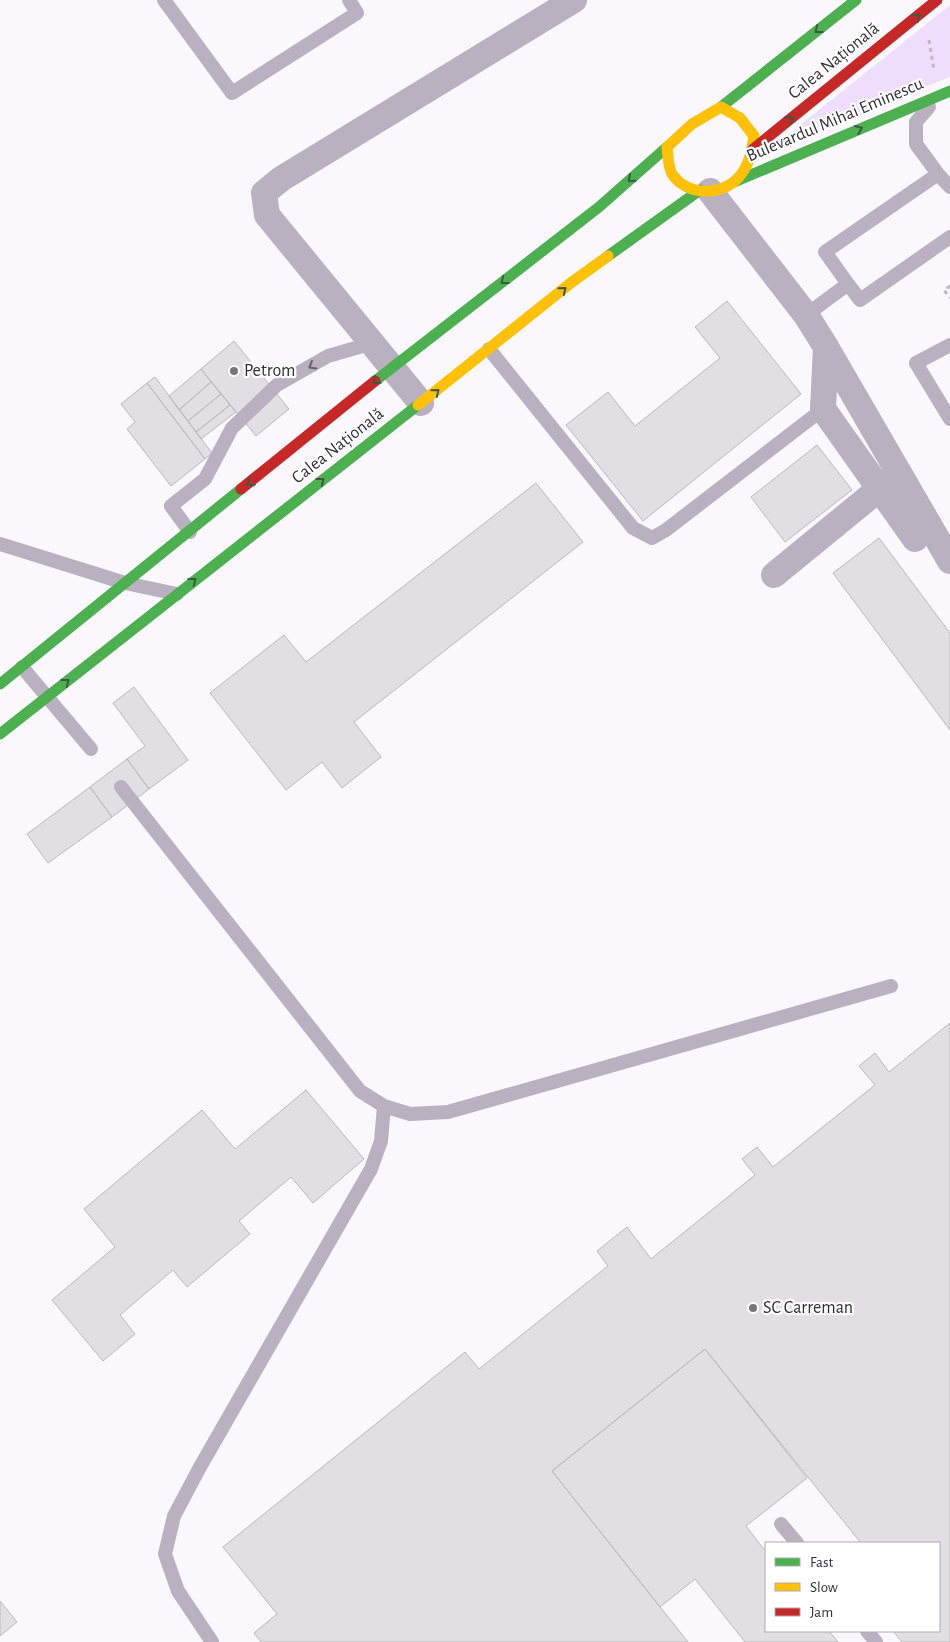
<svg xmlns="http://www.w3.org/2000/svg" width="950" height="1642" font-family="'Alegreya Sans',sans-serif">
<rect width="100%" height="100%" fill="#faf7fd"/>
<path fill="#eeddfc" d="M 950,5 L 950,77 L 818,130 L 799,134 L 799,126 Z"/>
<path fill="#e1dfe4" stroke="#bbb9bd" d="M 727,301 L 801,394 L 643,521 L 566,425 L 608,392 L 635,426 L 720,358 L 695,327 Z
M 234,341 L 289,409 L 256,436 L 201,369 Z
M 201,369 L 211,382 L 179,410 L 169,396 Z
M 155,377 L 212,453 L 205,459 L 147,383 Z
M 211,382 L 221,394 L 188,421 L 179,410 Z
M 147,383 L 205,459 L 171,486 L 127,429 L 135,422 L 121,404 Z
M 221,394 L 230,405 L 196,432 L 188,421 Z
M 230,405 L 236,412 L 201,439 L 196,432 Z
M 817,445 L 852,490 L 785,542 L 751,497 Z
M 536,483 L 583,542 L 354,722 L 381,757 L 342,788 L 322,762 L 286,790 L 210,693 L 284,635 L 306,662 Z
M 879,538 L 950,633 L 950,730 L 833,573 Z
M 134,687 L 188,760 L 149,789 L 127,759 L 145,746 L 113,703 Z
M 127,759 L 149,789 L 112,817 L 90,787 Z
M 90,787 L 112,817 L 48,863 L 27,834 Z
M 950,1023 L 950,1642 L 902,1642 L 893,1631 L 939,1631 L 939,1543 L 861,1543 L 705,1349 L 552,1471 L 688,1642 L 261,1642 L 254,1633 L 277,1614 L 223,1547 L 465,1352 L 479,1369 L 608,1266 L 597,1251 L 627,1227 L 651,1259 L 755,1175 L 742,1159 L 757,1147 L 773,1167 L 875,1085 L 859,1066 L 875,1053 L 889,1072 Z
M 306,1090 L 364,1159 L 313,1203 L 291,1177 L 239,1221 L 250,1234 L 187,1287 L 173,1270 L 120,1315 L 135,1334 L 103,1361 L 52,1300 L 115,1247 L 84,1209 L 202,1110 L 235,1149 Z
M 705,1349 L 807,1478 L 746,1526 L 766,1552 L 766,1631 L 829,1631 L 838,1642 L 745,1642 L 695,1579 L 660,1607 L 552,1471 Z
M 0,1601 L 17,1622 L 0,1636 Z"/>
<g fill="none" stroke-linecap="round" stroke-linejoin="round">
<path stroke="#bebac3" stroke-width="3" stroke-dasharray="4 4" stroke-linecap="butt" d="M 929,40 L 934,70
M 950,286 L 944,290 L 950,298"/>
<path stroke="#b9b1c0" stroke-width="14" d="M 164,0 L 232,93 L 357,13 L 349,0
M 929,107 L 916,122 L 916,144 L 938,174
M 848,284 L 860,300 L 950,237
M 806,315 L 848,284 L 825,252 L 938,174 L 950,187
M 950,345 L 916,363 L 950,419
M 489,349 L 633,528 L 652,538 L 666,530 L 823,409
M 190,532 L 171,506 L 205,479 L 232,428 L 277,385 L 328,356 L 373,343
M 0,544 L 125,583 L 177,594
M 22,667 L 91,749
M 121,787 L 360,1091 L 384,1106 L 410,1114 L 448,1112 L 891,986
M 781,1524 L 797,1543
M 867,1631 L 876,1642
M 212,1642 L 178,1591 L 165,1554 L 174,1516 L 200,1467 L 371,1169 L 381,1141 L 384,1106"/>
<path stroke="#b9b1c0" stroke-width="26" d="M 710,191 L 806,315 L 826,347 L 950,561
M 826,347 L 823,409 L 915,539
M 421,403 L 267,215 L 264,193 L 281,179 L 574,0
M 774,575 L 879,489"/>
<path stroke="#4caf50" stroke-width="11" d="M 721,107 L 856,0
M 734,182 L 950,91
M 608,256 L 700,190
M 375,381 L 599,207 L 667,147
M 0,684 L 241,489
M 0,734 L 418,405"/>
<path stroke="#ffc107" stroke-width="11" d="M 721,107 L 740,118 L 754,136 C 752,149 750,162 742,173 C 727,196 688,198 672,174 C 668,166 668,156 667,147 L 692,124 Z
M 418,405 L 572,282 L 608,256"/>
<path stroke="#c62828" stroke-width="11" d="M 752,150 L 937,0
M 241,489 L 375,381"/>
</g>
<defs><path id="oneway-chevron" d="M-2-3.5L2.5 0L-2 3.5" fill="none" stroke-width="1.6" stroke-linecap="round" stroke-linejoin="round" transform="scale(1.25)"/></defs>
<g stroke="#3a5c3e">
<use href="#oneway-chevron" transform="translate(917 17) rotate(-39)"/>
<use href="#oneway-chevron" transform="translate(818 30) rotate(142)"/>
<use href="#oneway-chevron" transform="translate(790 119) rotate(-39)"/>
<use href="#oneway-chevron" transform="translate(859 129) rotate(-23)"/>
<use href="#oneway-chevron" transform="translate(631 179) rotate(139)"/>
<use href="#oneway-chevron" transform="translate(504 281) rotate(142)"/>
<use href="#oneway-chevron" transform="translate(563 290) rotate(-39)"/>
<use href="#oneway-chevron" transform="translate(376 381) rotate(141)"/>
<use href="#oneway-chevron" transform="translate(436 392) rotate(-39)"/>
<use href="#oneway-chevron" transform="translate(321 481) rotate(-38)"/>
<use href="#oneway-chevron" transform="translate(250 483) rotate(141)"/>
<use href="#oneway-chevron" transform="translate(193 581) rotate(-38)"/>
<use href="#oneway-chevron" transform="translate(66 682) rotate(-38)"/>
</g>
<use stroke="#67636c" href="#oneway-chevron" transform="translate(312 366) rotate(150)"/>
<g fill="#77757a" stroke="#fff" stroke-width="2">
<circle cx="234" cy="371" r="5"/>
<circle cx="753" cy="1308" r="5"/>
</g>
<g text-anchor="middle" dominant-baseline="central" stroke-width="4.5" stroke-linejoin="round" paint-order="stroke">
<g font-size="18" fill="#312f34" stroke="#fff">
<text transform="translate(834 61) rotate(-39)">Calea Națională</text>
<text transform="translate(835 120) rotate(-23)">Bulevardul Mihai Eminescu</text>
<text transform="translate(338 446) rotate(-38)">Calea Națională</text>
</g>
<g font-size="18" fill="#312f34" stroke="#fff" text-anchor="start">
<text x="244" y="371">Petrom</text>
<text x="763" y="1308">SC Carreman</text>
</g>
</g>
<rect x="765" y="1542" width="175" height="90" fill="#ffffff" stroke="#adacae"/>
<rect x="775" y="1558" width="25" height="8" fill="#4caf50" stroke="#adacae"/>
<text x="810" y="1567" font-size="15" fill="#312f34">Fast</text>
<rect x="775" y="1583" width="25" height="8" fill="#ffc107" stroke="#adacae"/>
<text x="810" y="1592" font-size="15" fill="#312f34">Slow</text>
<rect x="775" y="1608" width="25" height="8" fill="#c62828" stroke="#adacae"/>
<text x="810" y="1617" font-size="15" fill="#312f34">Jam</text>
</svg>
